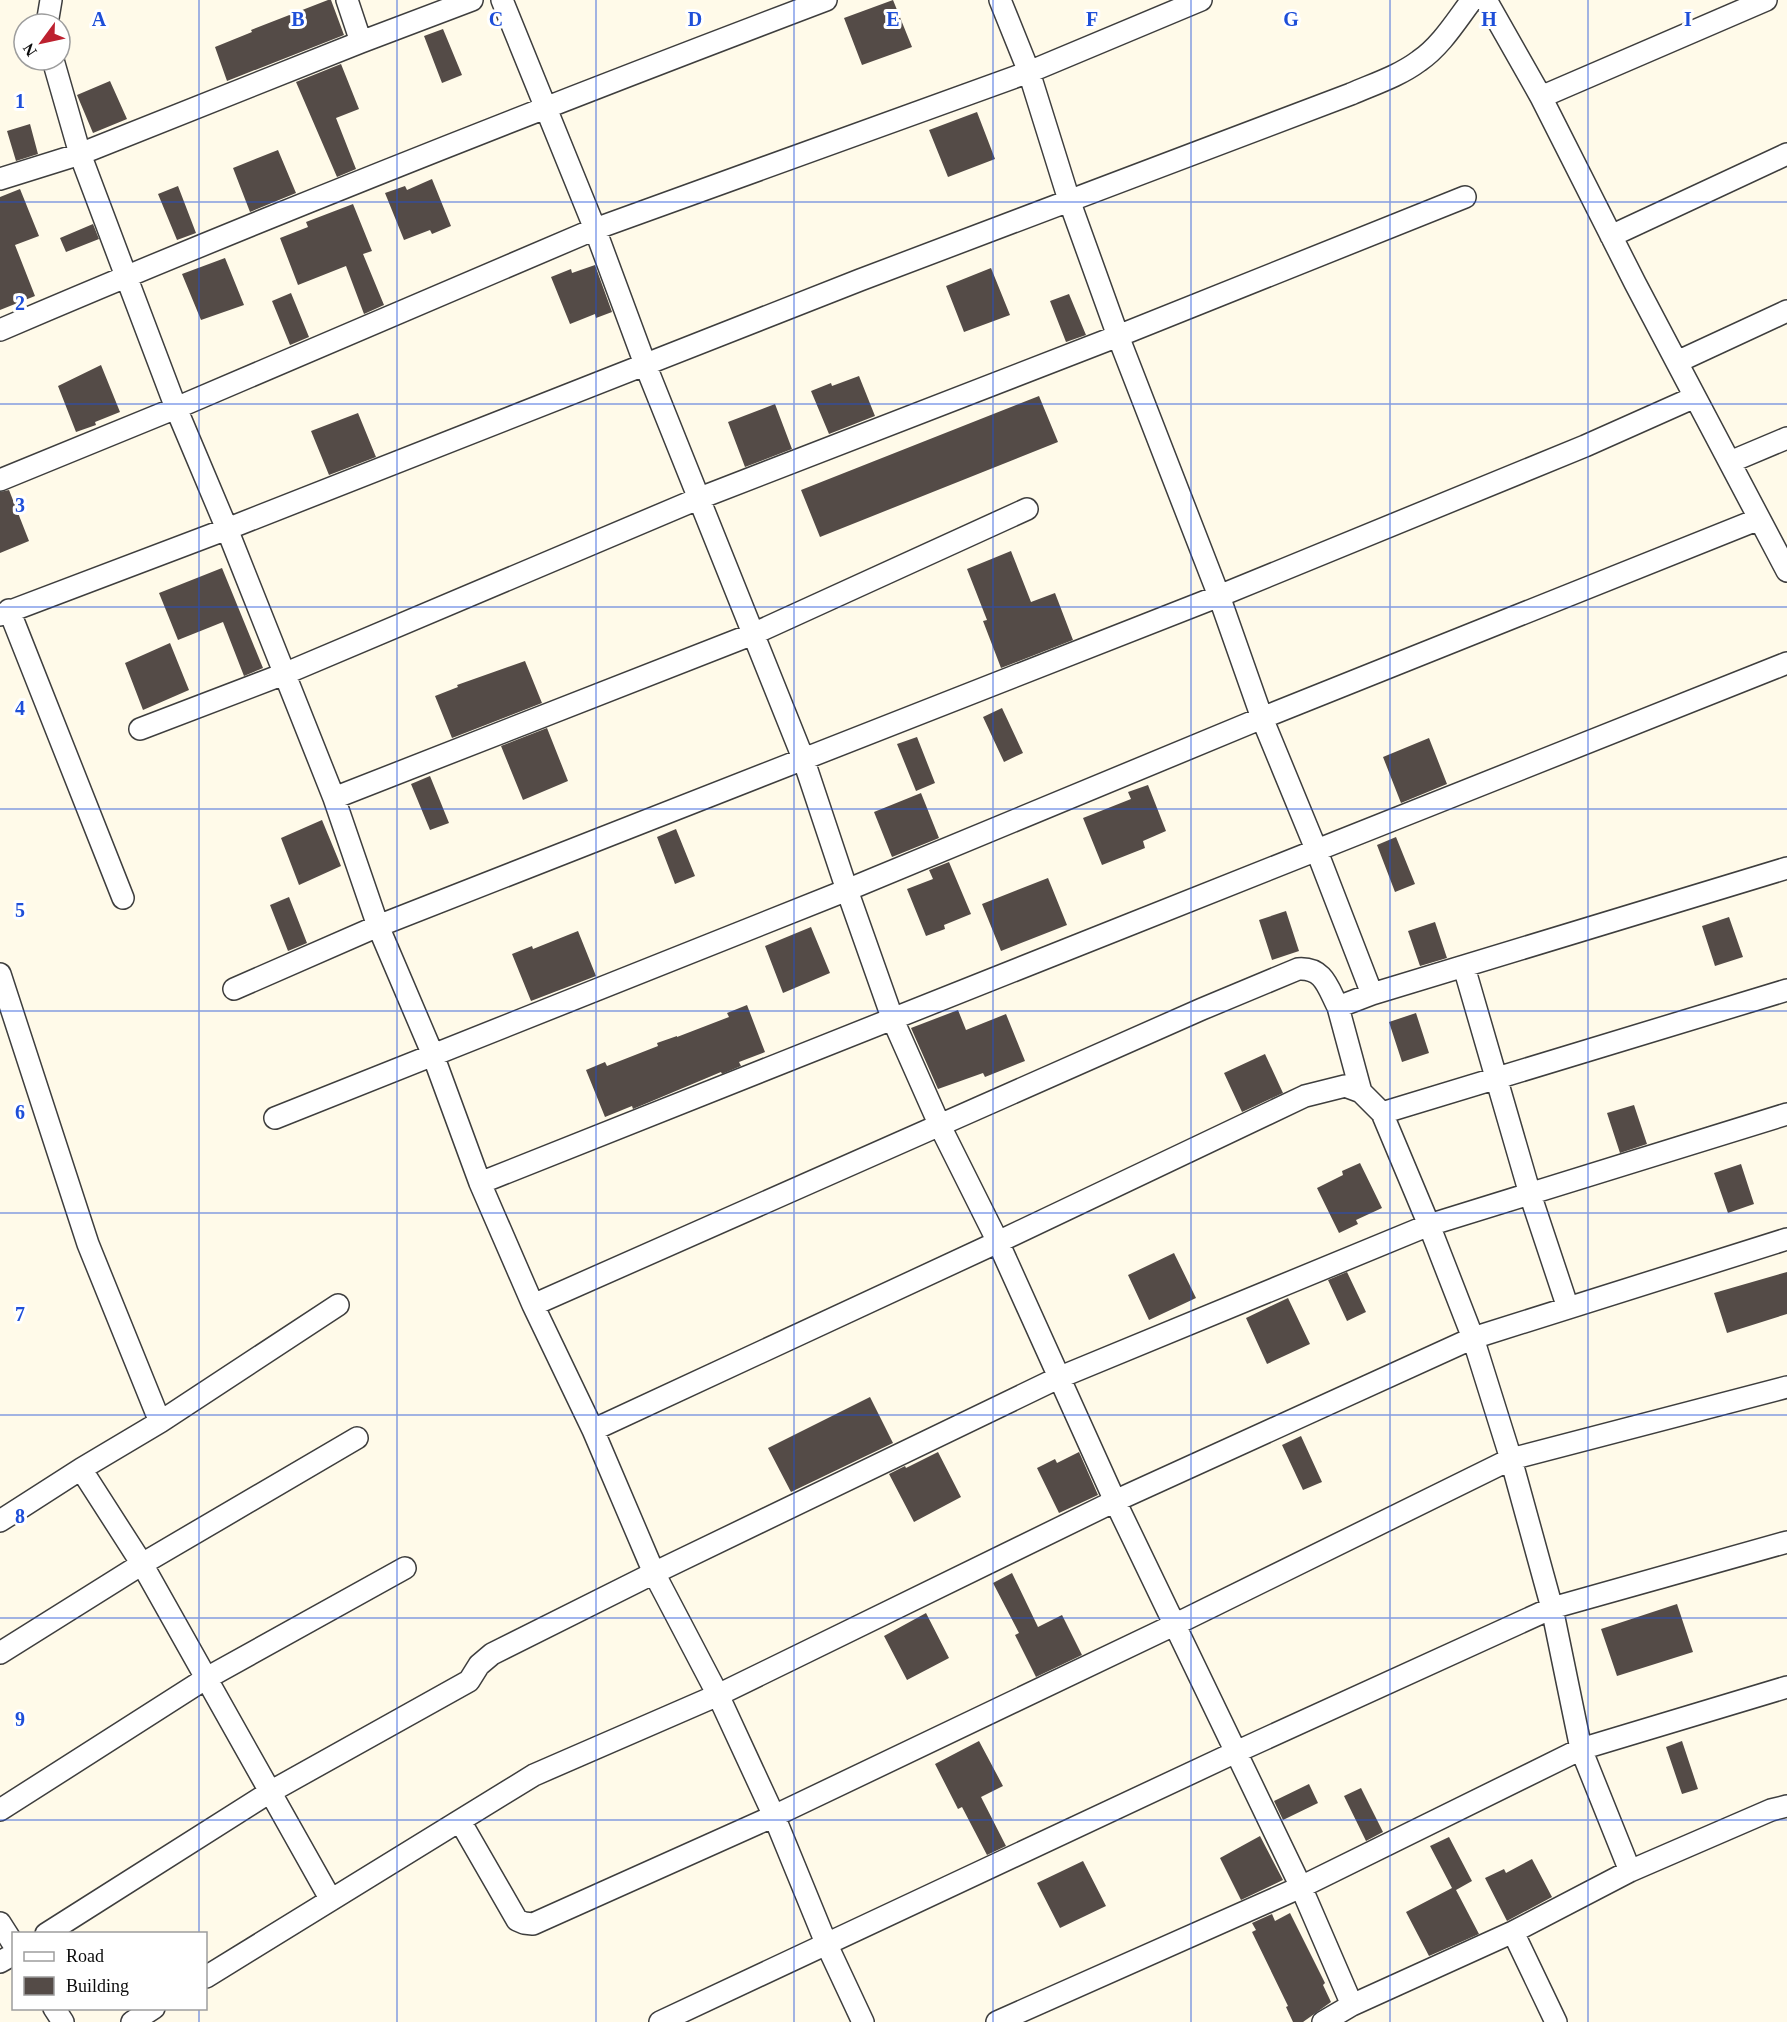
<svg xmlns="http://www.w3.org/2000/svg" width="1787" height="2022" font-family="'Times New Roman',serif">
<rect width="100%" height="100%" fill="#fffae9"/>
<path fill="#544b47" d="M 328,0 L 331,0 L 344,35 L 227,81 L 215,47 L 252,32 L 251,30 Z
M 893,0 L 912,47 L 862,65 L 844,18 Z
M 443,29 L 462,75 L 442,83 L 424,36 Z
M 341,64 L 359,109 L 336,118 L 356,169 L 337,177 L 296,82 Z
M 110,81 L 127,119 L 93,133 L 77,95 Z
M 977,112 L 995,159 L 948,177 L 929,130 Z
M 30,124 L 38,154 L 16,161 L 7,131 Z
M 278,150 L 296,193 L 250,212 L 233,168 Z
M 432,179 L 451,226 L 432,234 L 430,230 L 404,240 L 385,193 L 405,186 L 407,190 Z
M 178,186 L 196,233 L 177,240 L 158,194 Z
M 20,189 L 39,236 L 15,245 L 35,296 L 0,310 L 0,197 Z
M 353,204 L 372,251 L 363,254 L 384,305 L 364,314 L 346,266 L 298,285 L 280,238 L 308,227 L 306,222 Z
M 93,224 L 99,239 L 66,252 L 60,238 Z
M 225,258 L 244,305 L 201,320 L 182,274 Z
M 595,265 L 612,312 L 596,318 L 595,314 L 570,324 L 551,277 L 571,269 L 572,273 Z
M 991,268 L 1010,315 L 964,332 L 946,286 Z
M 291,293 L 309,337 L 290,345 L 272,301 Z
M 1069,294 L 1086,335 L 1066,342 L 1050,301 Z
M 101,365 L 120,412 L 95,422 L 96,425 L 76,432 L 58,386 Z
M 859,376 L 875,416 L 829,434 L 811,391 L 831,383 L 832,386 Z
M 1039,396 L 1058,442 L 820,537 L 801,490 Z
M 775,404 L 792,449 L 745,467 L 728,422 Z
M 358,413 L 376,457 L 329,475 L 311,431 Z
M 9,490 L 29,541 L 0,553 L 0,492 Z
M 1011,551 L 1031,602 L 1055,593 L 1073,640 L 1001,668 L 983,621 L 987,620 L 967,569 Z
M 222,568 L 263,668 L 244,676 L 223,622 L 178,640 L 159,593 Z
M 170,643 L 189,690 L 143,710 L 125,663 Z
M 525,661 L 542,703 L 452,738 L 435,696 L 458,687 L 457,685 Z
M 1002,708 L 1023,753 L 1004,762 L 983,717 Z
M 547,728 L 568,781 L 523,800 L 501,746 Z
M 917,737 L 935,783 L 916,791 L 897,744 Z
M 1429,738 L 1447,784 L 1401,803 L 1383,757 Z
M 430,776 L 449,823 L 430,830 L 411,784 Z
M 1148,785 L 1166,831 L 1143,841 L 1145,848 L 1102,865 L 1083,818 L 1131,799 L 1128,792 Z
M 921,793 L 939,838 L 892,857 L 874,812 Z
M 322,820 L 341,866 L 299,885 L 281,838 Z
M 676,829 L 695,876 L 675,884 L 657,837 Z
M 1396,837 L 1415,884 L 1395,892 L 1377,845 Z
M 949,862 L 971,914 L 944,925 L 945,929 L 926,936 L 907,889 L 933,879 L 929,870 Z
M 1048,878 L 1067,925 L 1001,951 L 982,904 Z
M 289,897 L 307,943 L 288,951 L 270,905 Z
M 1286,911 L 1299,951 L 1272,960 L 1259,920 Z
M 1729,917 L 1743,957 L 1715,966 L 1702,926 Z
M 1435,922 L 1447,958 L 1420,966 L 1408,931 Z
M 811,927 L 830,973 L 783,993 L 765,946 Z
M 578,931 L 596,976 L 531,1001 L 512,954 L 532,946 L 533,949 Z
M 747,1005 L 765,1052 L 739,1062 L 741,1066 L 722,1074 L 721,1072 L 633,1109 L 632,1106 L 605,1117 L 586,1070 L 605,1062 L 607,1066 L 658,1046 L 657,1043 L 677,1036 L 677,1037 L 729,1017 L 727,1013 Z
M 958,1010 L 966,1030 L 1006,1014 L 1025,1061 L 985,1077 L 983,1073 L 938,1089 L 911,1028 Z
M 1416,1013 L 1429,1053 L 1402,1062 L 1389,1022 Z
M 1265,1054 L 1283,1093 L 1242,1112 L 1224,1073 Z
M 1634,1105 L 1647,1144 L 1620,1153 L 1607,1113 Z
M 1360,1163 L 1382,1208 L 1356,1220 L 1358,1224 L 1339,1233 L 1317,1188 L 1343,1175 L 1342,1171 Z
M 1741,1164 L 1754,1204 L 1728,1213 L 1714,1173 Z
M 1174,1253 L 1196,1298 L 1149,1320 L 1128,1275 Z
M 1347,1272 L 1366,1312 L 1347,1321 L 1328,1280 Z
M 1787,1272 L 1787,1314 L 1727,1333 L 1714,1293 Z
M 1288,1298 L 1310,1344 L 1267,1364 L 1246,1318 Z
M 870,1397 L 893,1443 L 791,1492 L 768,1448 Z
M 1301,1436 L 1322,1482 L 1303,1490 L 1282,1445 Z
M 938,1452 L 961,1497 L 914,1522 L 889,1474 L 905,1466 L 906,1468 Z
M 1079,1452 L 1098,1495 L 1059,1513 L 1037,1468 L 1055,1459 L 1057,1463 Z
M 1012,1573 L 1038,1627 L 1062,1615 L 1082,1655 L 1036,1677 L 1015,1635 L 1019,1633 L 993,1583 Z
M 1677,1604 L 1693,1652 L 1617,1676 L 1601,1629 Z
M 926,1613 L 949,1658 L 907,1680 L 884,1636 Z
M 979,1741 L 1003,1786 L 981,1797 L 1006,1846 L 987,1855 L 962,1807 L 958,1809 L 935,1764 Z
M 1682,1741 L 1698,1789 L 1682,1794 L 1666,1747 Z
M 1309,1784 L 1318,1803 L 1283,1820 L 1274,1801 Z
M 1361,1788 L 1383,1832 L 1366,1841 L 1344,1796 Z
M 1260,1836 L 1283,1880 L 1241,1900 L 1220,1858 Z
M 1449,1837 L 1472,1881 L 1456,1890 L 1479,1934 L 1429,1956 L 1406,1912 L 1452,1888 L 1430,1846 Z
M 1532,1859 L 1552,1897 L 1507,1921 L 1485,1878 L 1504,1869 L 1506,1873 Z
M 1083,1861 L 1106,1906 L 1060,1928 L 1037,1883 Z
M 1290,1913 L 1325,1983 L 1323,1985 L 1331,2002 L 1303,2022 L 1293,2022 L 1286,2007 L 1288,2006 L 1252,1932 L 1256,1930 L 1252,1923 L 1272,1914 L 1275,1921 Z"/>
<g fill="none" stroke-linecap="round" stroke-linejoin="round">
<g stroke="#3e3e3e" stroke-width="24">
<path id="street" d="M 347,0 L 361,42
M 502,0 L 595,229 L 645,364 L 803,758 L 847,890 L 893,1020 L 940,1126 L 998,1242 L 1115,1501 L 1301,1887 L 1352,2005 L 1323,2022
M 1000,0 L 1029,72 L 1069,200 L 1118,336 L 1219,596 L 1262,718 L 1316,849 L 1372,994
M 1486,0 L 1541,97 L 1635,283 L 1787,571
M 47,24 L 51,0
M 53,60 L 80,154 L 126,276 L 176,408 L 227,529 L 334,798 L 378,926 L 433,1055 L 480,1183 L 533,1305 L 593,1430 L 654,1573 L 718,1695 L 774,1816 L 826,1943 L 863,2022
M 1541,97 L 1766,0
M 0,179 L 80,154 L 361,42 L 472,0
M 1611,236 L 1787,154
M 0,330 C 273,213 549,105 826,0
M 1677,362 L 1787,311
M 1730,462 L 1787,438
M 0,480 L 176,408 L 595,229 L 1029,72 L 1201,0
M 9,610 L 123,898
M 0,615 L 227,529 L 860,280 L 1351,94 C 1374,84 1399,76 1419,61 C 1441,46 1456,21 1472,0
M 140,729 L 284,674 L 700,498 L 1118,336 L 1465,197
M 334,798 L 753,634 L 1027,509
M 1464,967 L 1530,1194 L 1568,1308
M 0,974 L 88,1244 L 160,1422
M 234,989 L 378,926 L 1219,596 L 1585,446 L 1695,397
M 1361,1092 L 1338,1007 L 1372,994 L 1787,868
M 1382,1113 L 1787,990
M 275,1118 L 847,890 L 1262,718 L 1759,519
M 480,1183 C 916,1011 1351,835 1787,663
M 533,1305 L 1202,1009 L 1298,969 C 1324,967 1328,988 1338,1007
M 593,1430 L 998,1242 L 1305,1096 L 1345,1086 L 1361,1092 L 1382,1113 L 1429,1225 L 1473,1338 L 1511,1459 L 1552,1608 L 1581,1749 L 1630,1871
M 81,1469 L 142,1564 L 331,1900
M 0,1521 L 81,1469 L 160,1422 L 338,1305
M 0,1653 L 142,1564 L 357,1438
M 0,1810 L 205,1679 L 405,1568
M 460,1821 L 517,1920 L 524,1923 L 533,1924 L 774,1816 L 1176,1624 L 1511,1459 L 1787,1387
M 0,1923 L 14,1945
M 1513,1932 L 1556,2022
M 46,1934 L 270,1792 L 469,1681 L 479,1665 L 492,1654 L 654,1573 L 1058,1378 L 1429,1225 L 1787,1114
M 0,1962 L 14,1954
M 206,1977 L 534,1775 L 718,1695 L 1115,1501 L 1473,1338 L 1787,1239
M 1352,2005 L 1513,1932 L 1630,1871 L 1771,1810 L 1787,1806
M 54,2008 L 63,2022
M 132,2022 L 154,2008
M 660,2022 L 1236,1752 L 1552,1608 L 1787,1542
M 997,2022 L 1301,1887 L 1581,1749 L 1787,1687"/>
</g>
<use href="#street" stroke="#fff" stroke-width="21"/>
</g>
<path fill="none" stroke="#1d4ed8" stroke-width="1.5" stroke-opacity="0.55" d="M 199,0 L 199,1934M 397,0 L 397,2022M 596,0 L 596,2022M 794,0 L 794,2022M 993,0 L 993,2022M 1191,0 L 1191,2022M 1390,0 L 1390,2022M 1588,0 L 1588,2022M 0,202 L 1787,202M 0,404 L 1787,404M 0,607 L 1787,607M 0,809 L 1787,809M 0,1011 L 1787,1011M 0,1213 L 1787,1213M 0,1415 L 1787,1415M 0,1618 L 1787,1618M 0,1820 L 1787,1820M 199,2008 L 199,2022"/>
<g font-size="20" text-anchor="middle" font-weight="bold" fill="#1d4ed8" stroke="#fff" stroke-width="6" stroke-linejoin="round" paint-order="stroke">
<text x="99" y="26">A</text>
<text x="298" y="26">B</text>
<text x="496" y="26">C</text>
<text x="695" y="26">D</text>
<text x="893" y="26">E</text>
<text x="1092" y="26">F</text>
<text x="1291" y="26">G</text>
<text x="1489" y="26">H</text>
<text x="1688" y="26">I</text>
<text x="20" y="108">1</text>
<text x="20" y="310">2</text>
<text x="20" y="512">3</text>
<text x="20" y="715">4</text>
<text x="20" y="917">5</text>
<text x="20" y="1119">6</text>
<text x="20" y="1321">7</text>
<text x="20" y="1523">8</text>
<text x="20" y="1726">9</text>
</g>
<rect x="12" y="1932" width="195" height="78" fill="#ffffff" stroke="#9d9d9d" stroke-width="1.5"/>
<rect x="24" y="1952" width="30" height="9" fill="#ffffff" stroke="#9d9d9d" stroke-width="1.5"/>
<text x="66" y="1962" font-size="18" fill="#0b0b0b">Road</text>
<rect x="24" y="1977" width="30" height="18" fill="#544b47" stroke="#9d9d9d" stroke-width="1.5"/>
<text x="66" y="1992" font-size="18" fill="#0b0b0b">Building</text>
<g transform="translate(42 42) rotate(237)"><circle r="28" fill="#ffffff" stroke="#9d9d9d" stroke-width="1.5"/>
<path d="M0-4.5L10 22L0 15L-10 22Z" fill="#bd212f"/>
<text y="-9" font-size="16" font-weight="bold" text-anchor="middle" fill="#0b0b0b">N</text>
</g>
</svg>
